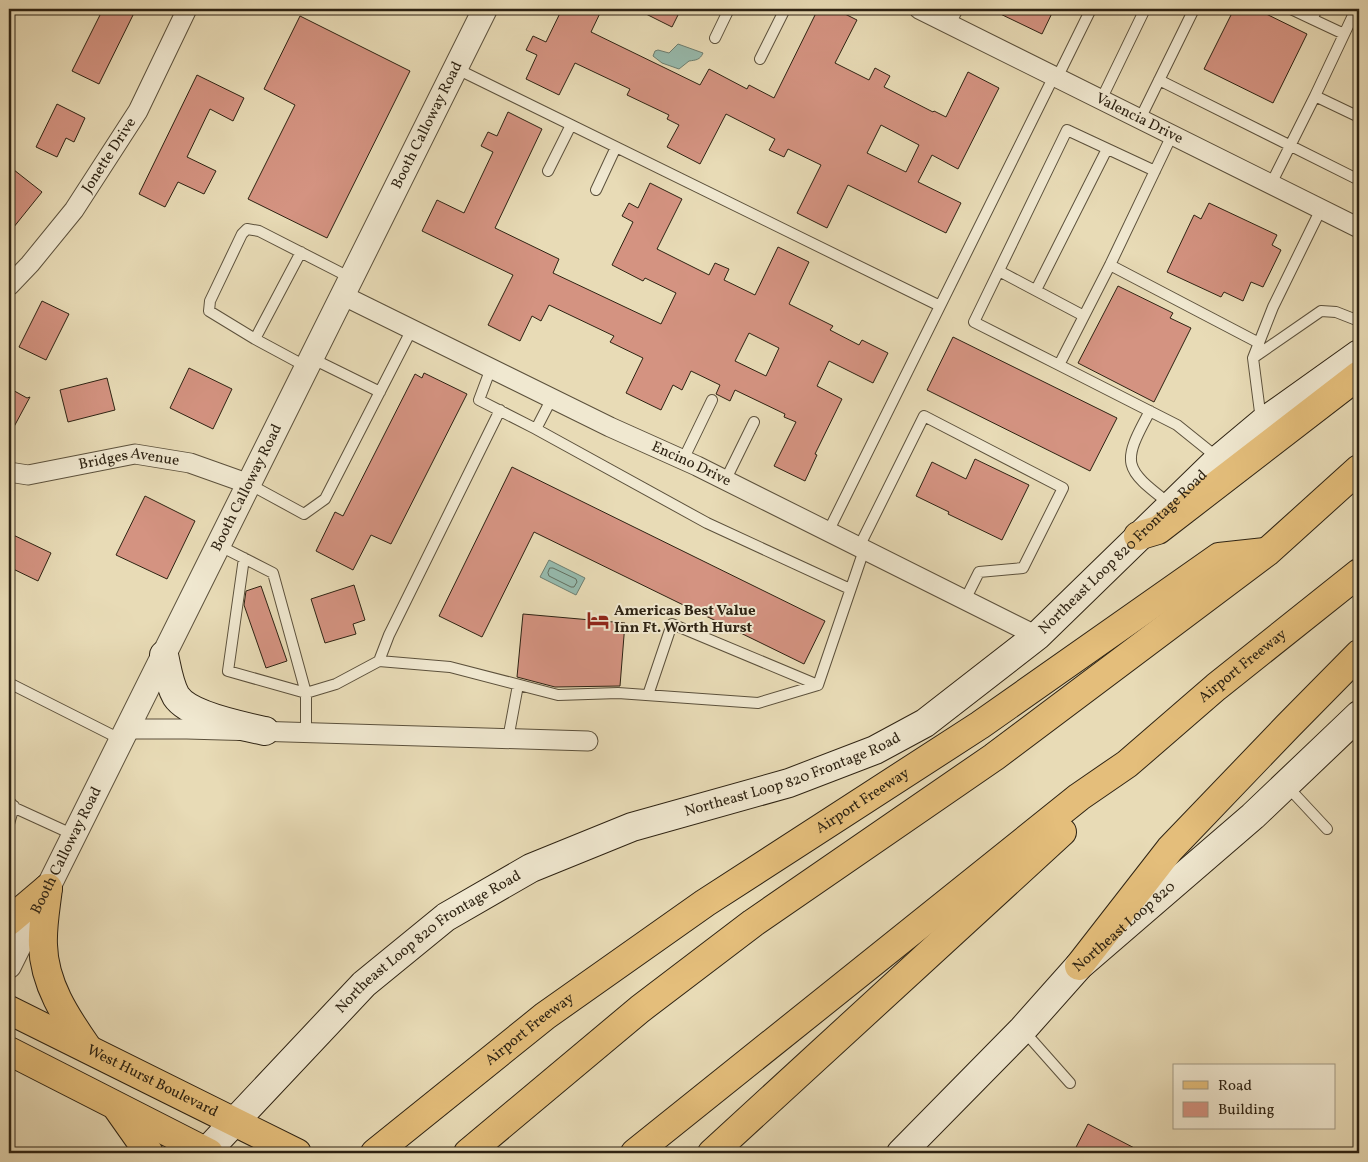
<svg xmlns="http://www.w3.org/2000/svg" width="1368" height="1162" font-family="Vollkorn,serif">
<rect width="100%" height="100%" fill="#e8dbb6"/>
<filter id="stains"><feTurbulence type="fractalNoise" baseFrequency=".004" numOctaves="4"/><feColorMatrix values="0 0 0 0 .2 0 0 0 0 .09 0 0 0 0 .02 0 0 0 .5 -.17"/></filter>
<radialGradient id="worn" r=".72"><stop offset=".6" stop-color="#630" stop-opacity="0"/><stop offset="1" stop-color="#630" stop-opacity=".3"/></radialGradient>
<path fill="#97bbae" stroke="#6d7e70" d="M 678,44 L 703,53 C 700,60 696,60 689,61 L 679,69 L 662,63 L 653,56 L 655,51 L 658,50 L 669,53 Z
M 549,560 L 585,578 L 576,595 L 540,577 Z"/>
<g fill="none" stroke-linecap="round" stroke-linejoin="round">
<path stroke="#626f60" stroke-width="1" d="M 550,568 L 553,568 L 576,579 L 577,582 L 574,587 L 571,587 L 549,576 L 548,573 Z"/>
</g>
<path fill="#d49381" stroke="#2e2313" fill-rule="evenodd" d="M 103,9 L 136,9 L 99,84 L 72,71 Z
M 562,9 L 602,9 L 591,32 L 700,85 L 709,69 L 747,89 L 749,85 L 774,98 L 818,9 L 835,9 L 857,20 L 835,63 L 869,80 L 875,68 L 890,76 L 884,87 L 933,112 L 934,111 L 946,117 L 968,72 L 999,88 L 958,169 L 932,155 L 918,182 L 961,203 L 946,233 L 848,185 L 827,228 L 797,213 L 821,165 L 788,149 L 784,157 L 769,150 L 775,139 L 726,114 L 700,164 L 667,147 L 679,125 L 667,119 L 669,115 L 627,95 L 630,89 L 575,63 L 559,95 L 526,79 L 537,55 L 526,50 L 533,36 L 546,42 ZM 881,125 L 919,145 L 906,172 L 867,153 Z
M 636,9 L 681,9 L 672,27 Z
M 990,9 L 1054,9 L 1042,34 Z
M 1234,9 L 1256,9 L 1307,34 L 1273,103 L 1204,69 Z
M 300,16 L 410,71 L 327,238 L 248,199 L 295,105 L 264,89 Z
M 197,75 L 244,98 L 233,121 L 210,109 L 187,157 L 216,171 L 204,194 L 178,182 L 165,207 L 139,194 Z
M 57,104 L 85,118 L 74,142 L 66,138 L 57,157 L 36,147 Z
M 508,112 L 542,129 L 495,228 L 559,259 L 553,273 L 661,324 L 676,293 L 645,278 L 643,281 L 612,265 L 633,222 L 622,216 L 629,203 L 638,208 L 650,183 L 682,199 L 657,249 L 709,275 L 715,263 L 729,269 L 724,280 L 755,295 L 778,247 L 809,262 L 789,304 L 833,326 L 830,330 L 859,345 L 862,340 L 888,353 L 873,383 L 829,361 L 817,386 L 842,399 L 815,454 L 817,455 L 805,481 L 774,466 L 796,422 L 784,417 L 785,414 L 735,390 L 730,401 L 716,394 L 720,385 L 691,371 L 682,390 L 673,385 L 661,410 L 626,393 L 643,358 L 610,342 L 614,336 L 549,305 L 541,321 L 532,316 L 520,341 L 488,325 L 513,275 L 422,231 L 437,200 L 464,213 L 493,152 L 481,146 L 488,132 L 497,136 ZM 749,333 L 779,348 L 766,376 L 735,361 Z
M 9,166 L 42,192 L 9,233 Z
M 1209,203 L 1277,235 L 1272,245 L 1281,250 L 1263,287 L 1251,282 L 1243,301 L 1224,292 L 1221,297 L 1167,272 L 1194,215 L 1201,219 Z
M 1118,286 L 1173,313 L 1170,318 L 1191,328 L 1154,402 L 1078,363 Z
M 42,301 L 69,314 L 46,360 L 19,347 Z
M 953,337 L 1117,418 L 1090,471 L 927,390 Z
M 189,368 L 232,389 L 213,429 L 170,408 Z
M 424,373 L 467,394 L 391,544 L 371,535 L 353,570 L 316,551 L 335,512 L 343,516 L 415,374 L 422,378 Z
M 107,378 L 115,410 L 68,422 L 60,390 Z
M 9,388 L 27,398 L 30,397 L 9,436 Z
M 975,459 L 1029,485 L 1002,540 L 948,514 L 949,512 L 916,496 L 932,462 L 966,479 Z
M 512,467 L 825,621 L 804,664 L 534,532 L 482,637 L 439,616 Z
M 145,496 L 195,521 L 167,579 L 116,555 Z
M 9,533 L 51,553 L 38,581 L 9,567 Z
M 354,585 L 365,620 L 353,624 L 356,634 L 325,643 L 311,599 Z
M 261,586 L 287,661 L 266,668 L 244,605 L 246,591 Z
M 523,614 L 625,623 L 620,686 L 555,687 L 517,677 Z
M 1088,1124 L 1144,1153 L 1073,1153 Z"/>
<g fill="none" stroke-linecap="round" stroke-linejoin="round">
<g stroke="#5c513c" stroke-width="12">
<path id="service" d="M 1291,9 L 1312,19
M 1317,9 L 1312,19 L 1344,34
M 1356,9 L 1315,96 L 1359,117
M 950,24 L 958,9
M 715,38 L 729,9
M 760,59 L 785,9
M 455,68 L 940,306
M 1057,78 L 1091,9
M 1159,80 L 1359,180
M 1101,100 L 1145,9
M 1140,119 L 1194,9
M 1172,135 L 1110,265 L 1059,365 L 1177,425 L 1218,458
M 548,171 L 571,125
M 1271,184 L 1315,96
M 596,190 L 616,147
M 1110,265 L 1259,343
M 999,271 L 1084,316
M 1036,290 L 1107,149
M 255,339 L 301,252
M 311,358 L 380,392
M 1253,358 L 1321,311 L 1336,312 L 1359,321
M 1059,365 L 974,322 L 1067,130 L 1155,171
M 307,367 L 255,339 L 209,311 L 210,301 L 242,234 L 247,229 L 259,231 L 351,278
M 491,368 L 479,400 L 536,429 L 552,398
M 500,410 L 389,635 L 379,661 L 450,667 L 558,695 L 618,693 L 758,703 L 818,685 L 864,550
M 1150,411 C 1121,464 1123,468 1170,504
M 1261,420 L 1253,358 L 1273,307 L 1321,209
M 536,429 L 707,523 L 850,589
M 683,460 L 712,400
M 725,481 L 754,422
M 249,484 L 304,514 L 325,499 L 412,329
M 828,532 L 1054,76
M 218,545 L 273,573 L 306,693
M 859,547 L 924,416 L 1063,488 L 1023,568 L 979,572 L 965,600
M 244,558 L 228,671 L 306,693
M 9,683 L 122,740
M 648,695 L 672,624 L 818,685
M 306,732 L 306,693 L 336,684 L 379,661
M 508,739 L 518,685
M 1286,785 L 1327,829
M 9,801 L 15,808 L 74,835
M 9,824 L 14,806
M 1023,1030 L 1070,1083"/>
</g>
<g stroke="#5c513c" stroke-width="21">
<g id="minor">
<path id="s1" d="M 919,9 L 1359,228"/>
<path id="s2" d="M 9,286 L 30,264 L 74,210 L 138,111 L 187,9"/>
<path id="s3" d="M 342,295 L 610,427 L 697,466 L 1037,636"/>
<path id="s4" d="M 9,472 L 28,475 L 135,454 L 190,463 L 249,484"/>
<path d="M 127,729 L 187,729 L 588,741"/>
</g>
</g>
<g stroke="#5c513c" stroke-width="26">
<g id="tertiary">
<path id="s5" d="M 9,966 L 485,9"/>
</g>
</g>
<g stroke="#2e2313" stroke-width="30">
<g id="secondary">
<path d="M 164,655 C 167,668 169,684 176,696 C 189,716 242,726 265,731"/>
<path id="s6" d="M 205,1153 L 364,984 L 446,917 L 531,868 L 632,827 L 789,783 L 875,750 L 925,723 L 1037,636 L 1219,459 L 1262,423 L 1359,354"/>
<path id="s7" d="M 901,1153 L 1023,1029 L 1079,966 L 1253,816 L 1359,715"/>
</g>
</g>
<g stroke="#2e2313" stroke-width="30">
<g id="primary">
<path d="M 48,888 C 46,906 42,927 43,945 C 44,984 66,1017 87,1047"/>
<path d="M 9,921 L 48,888"/>
<path id="s8" d="M 9,1010 L 297,1153"/>
<path d="M 9,1051 L 209,1153"/>
<path d="M 118,1109 L 149,1153"/>
</g>
</g>
<g stroke="#2e2313" stroke-width="30">
<g id="motorway">
<path d="M 1138,536 L 1158,530 L 1359,375"/>
<path d="M 1079,966 L 1170,849 L 1288,726 L 1359,654"/>
<path id="s9" d="M 375,1153 L 545,1016 L 705,903 L 980,725 L 1219,557 L 1265,552"/>
<path d="M 468,1153 L 640,1009 L 753,923 L 994,757 L 1267,552 L 1359,469"/>
<path id="s10" d="M 635,1153 L 1079,797 L 1127,764 L 1216,687 L 1359,573"/>
<path d="M 712,1153 L 1062,832"/>
</g>
</g>
<use href="#service" stroke="#f0e8d0" stroke-width="10"/>
<use href="#minor" stroke="#f0e8d0" stroke-width="19"/>
<use href="#tertiary" stroke="#f0e8d0" stroke-width="24"/>
<use href="#secondary" stroke="#f0e8d0" stroke-width="28"/>
<use href="#primary" stroke="#e4be7b" stroke-width="28"/>
<use href="#motorway" stroke="#e4be7b" stroke-width="28"/>
</g>
<defs>
<g id="hotel-bare" transform="scale(1.725)"><path d="M-6-4.5h1.5V1H6V5H4.5V3h-9V5H-6ZM-4 0a1.8 1.8 0 1 1 3.6 0ZM.5 0V-2.5h3Q6-2.5 6 0Z" fill="#8f2418" stroke="#f0e8d0" stroke-width="2.5" paint-order="stroke"/></g>
</defs>
<g fill-rule="evenodd">
<use href="#hotel-bare" x="598" y="620"/>
</g>
<g text-anchor="middle" dominant-baseline="central" stroke-width="4" stroke-linejoin="round" paint-order="stroke">
<g font-size="15" fill="#2e2313" stroke="#f0e8d0">
<text stroke="none"><textPath href="#s1" startOffset="246">Valencia Drive</textPath></text>
<text stroke="none"><textPath href="#s5" startOffset="939">Booth Calloway Road</textPath></text>
<text stroke="none"><textPath href="#s2" startOffset="165">Jonette Drive</textPath></text>
<text stroke="none"><textPath href="#s4" startOffset="122">Bridges Avenue</textPath></text>
<text stroke="none"><textPath href="#s3" startOffset="388">Encino Drive</textPath></text>
<text stroke="none"><textPath href="#s5" startOffset="534">Booth Calloway Road</textPath></text>
<text stroke="none"><textPath href="#s6" startOffset="1119">Northeast Loop 820 Frontage Road</textPath></text>
<text stroke="none"><textPath href="#s10" startOffset="779">Airport Freeway</textPath></text>
<text stroke="none"><textPath href="#s6" startOffset="714">Northeast Loop 820 Frontage Road</textPath></text>
<text stroke="none"><textPath href="#s9" startOffset="602">Airport Freeway</textPath></text>
<text stroke="none"><textPath href="#s5" startOffset="129">Booth Calloway Road</textPath></text>
<text stroke="none"><textPath href="#s7" startOffset="318">Northeast Loop 820</textPath></text>
<text stroke="none"><textPath href="#s6" startOffset="309">Northeast Loop 820 Frontage Road</textPath></text>
<text stroke="none"><textPath href="#s9" startOffset="198">Airport Freeway</textPath></text>
<text stroke="none"><textPath href="#s8" startOffset="160">West Hurst Boulevard</textPath></text>
</g>
<g font-size="15" font-weight="bold" fill="#2e2313" stroke="#f0e8d0" text-anchor="start">
<text x="614" y="611">Americas Best Value<tspan x="614" dy="17">Inn Ft. Worth Hurst</tspan></text>
</g>
</g>
<rect width="1368" height="1162" fill="none" stroke="#e8dbb6" stroke-width="30"/>
<rect x="10" y="10" width="1348" height="1142" fill="none" stroke="#2e2313" stroke-width="2.5"/>
<rect x="15" y="15" width="1338" height="1132" fill="none" stroke="#2e2313"/>
<rect x="1173" y="1064" width="162" height="65" fill="#f0e8d0" stroke="#a29984"/>
<rect x="1183" y="1081" width="25" height="8" fill="#e4be7b" stroke="#a29984"/>
<text x="1218" y="1090" font-size="15" fill="#2e2313">Road</text>
<rect x="1183" y="1102" width="25" height="15" fill="#d49381" stroke="#a29984"/>
<text x="1218" y="1114" font-size="15" fill="#2e2313">Building</text>
<rect width="100%" height="100%" filter="url(#stains)"/>
<rect width="100%" height="100%" fill="url(#worn)"/>
</svg>
